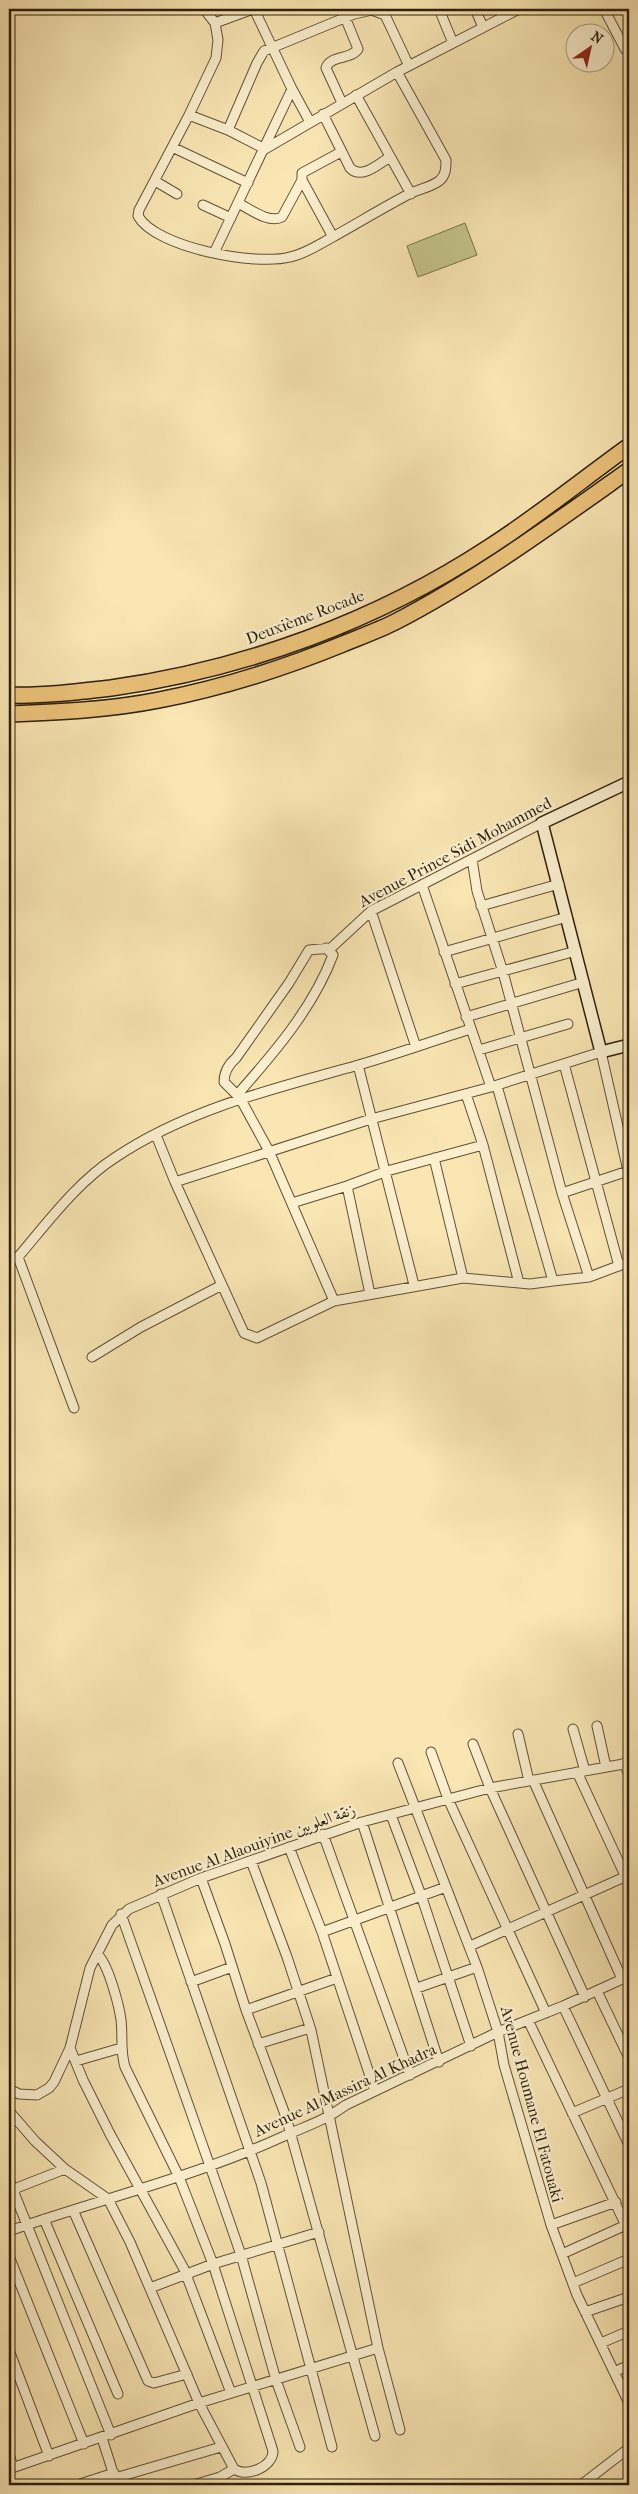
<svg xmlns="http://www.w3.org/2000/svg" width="638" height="2494" font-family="'IM FELL French Canon',Amiri,serif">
<rect width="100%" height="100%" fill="#f9e6b3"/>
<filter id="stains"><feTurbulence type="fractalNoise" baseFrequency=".004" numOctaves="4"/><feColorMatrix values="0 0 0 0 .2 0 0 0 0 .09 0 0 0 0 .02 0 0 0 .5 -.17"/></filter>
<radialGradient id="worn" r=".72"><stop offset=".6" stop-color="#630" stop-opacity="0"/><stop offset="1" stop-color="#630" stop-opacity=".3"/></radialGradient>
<path fill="#c3c389" stroke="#78714a" d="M 465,223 L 477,255 L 418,277 L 407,246 Z"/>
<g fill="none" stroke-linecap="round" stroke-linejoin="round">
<g stroke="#605136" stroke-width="11">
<path id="street" d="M 204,9 L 215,23 L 218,40 L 216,58 L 189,115 L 139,210 L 138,216 C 156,248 256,266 290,257 C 305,254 318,245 331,238 C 358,223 384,207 411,193 C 420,189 431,187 439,181 C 446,176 446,167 446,160 L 397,72
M 439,9 L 453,43
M 475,9 L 483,27
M 604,9 L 625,49 L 629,52
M 354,14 L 372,10 L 385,15 L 409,66
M 215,23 L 253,9
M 292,89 L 310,122
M 356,95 L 411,194
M 342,103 L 326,68 C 330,55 351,60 358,49 L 345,17
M 323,114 L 350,168 C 362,180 378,164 390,157
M 189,115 L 228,130 L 265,149 L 397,72 L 519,9
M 228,130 L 257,63 L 264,51 L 354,14 L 351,9
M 172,147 L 248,183
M 302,180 L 333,237
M 155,181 L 177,194
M 238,203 C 250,209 269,224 282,217 L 302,180 L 302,173 L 341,152
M 203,205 L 231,218
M 214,253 L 292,89 L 254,9
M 472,859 L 477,891 L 503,972 L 562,1193 L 589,1277
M 422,885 L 491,1087
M 481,906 L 559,884
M 371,911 L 416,1047
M 444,952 L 567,917
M 455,984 L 576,951
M 466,1017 L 584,982
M 479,1050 L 568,1024
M 564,1064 L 619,1266
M 358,1065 L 414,1285
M 497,1086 L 553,1281 L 589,1277 L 629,1262
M 237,1095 C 274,1053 313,1008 333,955 L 326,948
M 156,1135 L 175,1182 L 371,1119 L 491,1087 L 601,1052 L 629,1175
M 483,1145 L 519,1283
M 175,1182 L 244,1333 L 257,1338 L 334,1301 L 463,1278 L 434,1158
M 347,1186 L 370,1294
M 562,1193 L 628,1171
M 292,1203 L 347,1186 L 387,1171 L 483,1145 L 466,1094
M 463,1278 L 530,1284 L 553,1281
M 334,1301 L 269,1151 L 240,1098 L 224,1082 C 224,1071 229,1064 236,1058 L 289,983 L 309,950 L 331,948 L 371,911 L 542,823
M 92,1357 L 141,1327 L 222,1285
M 74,1408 L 18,1257 C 48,1222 77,1182 116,1157 C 188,1109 273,1089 355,1066 C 394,1055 432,1041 471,1029
M 597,1726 L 606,1767
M 573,1729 L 585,1771
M 518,1734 L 529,1781
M 473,1744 L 490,1788 L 585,1997
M 431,1752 L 448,1799 L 546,2013
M 398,1763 L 477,1967 L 498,2032 L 504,2065 L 551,2225 L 577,2295 L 629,2403
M 624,1763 L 629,1775
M 577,1772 L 629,1884
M 533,1780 L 622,1979
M 391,1815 L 421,1895 L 471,2046
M 362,1822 L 439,2062
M 323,1834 L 410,2075
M 289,1847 L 322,1932 L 375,2091
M 201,1878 L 225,1944 L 246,2010 L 286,2117 L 375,2436
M 161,1894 L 261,2183 L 332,2447
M 121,1914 L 223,2203 L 241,2255 L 276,2380 L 300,2447
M 322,1932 L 446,1887
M 470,1946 L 629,1875
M 191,1982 L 232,1967
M 417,1988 L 477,1967
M 597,1991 L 629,2058
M 563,2006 L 629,2145
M 246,2010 L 337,1978
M 528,2020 L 629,2232
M 258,2044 L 310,2028
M 70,2048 L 83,2080 L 110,2134 L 184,2269 L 231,2393
M 76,2061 L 121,2048
M 9,2089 L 19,2094 L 37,2095 L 49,2088 L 54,2082 L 70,2048 L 90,1968 L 112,1925 L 129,1909 L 201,1878 L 362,1822 L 490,1788 L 629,1763
M 9,2111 L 35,2141 L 65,2169 L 108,2199 L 130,2242 L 199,2403 L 234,2469 C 246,2478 273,2467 273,2451 L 213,2264 L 179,2177 L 125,2067 C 120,2051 123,2036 121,2020 C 119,2005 108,1963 97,1954
M 572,2113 L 629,2089
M 9,2180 L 111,2435
M 9,2191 L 65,2169
M 73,2210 L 148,2381 L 154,2383 L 187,2374
M 44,2219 L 118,2394
M 551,2225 L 616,2202
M 9,2231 C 100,2199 194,2177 282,2137 C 306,2126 324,2121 346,2105 L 498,2032 L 563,2006 L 629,1976
M 562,2254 L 626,2225
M 9,2256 L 84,2444
M 573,2283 L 629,2259
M 150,2288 L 213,2264 L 319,2232
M 585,2312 L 629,2297
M 601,2343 L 629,2331
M 378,2348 L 400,2430
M 9,2350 L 49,2456
M 614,2372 L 629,2365
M 102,2438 L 117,2485
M 9,2454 L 13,2467
M 9,2469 L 199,2403 L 378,2348 L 311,2030 L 287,1957 L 251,1861
M 115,2478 L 221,2447
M 77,2485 L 114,2473
M 193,2485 L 220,2477 L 234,2469
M 581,2485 L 629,2448"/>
</g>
<g stroke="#2d1f0c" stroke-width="14">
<path id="secondary" d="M 629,782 L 542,823 L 601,1052 L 629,1045"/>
</g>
<g stroke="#2d1f0c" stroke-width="18">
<path id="highway" d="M 9,695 C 43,696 77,692 111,688 C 246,669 377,621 491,546 C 539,515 583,479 629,446
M 9,714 C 59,712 109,710 159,700 C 222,688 284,668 343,644 C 360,637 379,630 395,622 C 478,579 553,524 629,470"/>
</g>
<use href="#street" stroke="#fbefce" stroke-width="9"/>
<use href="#secondary" stroke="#fbefce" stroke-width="11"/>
<use href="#highway" stroke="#ecc37a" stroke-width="15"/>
</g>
<g text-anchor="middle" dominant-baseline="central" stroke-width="4.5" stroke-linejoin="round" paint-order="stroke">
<g font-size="16" fill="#2d1f0c" stroke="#fbefce">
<text transform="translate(305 617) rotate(-21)">Deuxième Rocade</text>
<text transform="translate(455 852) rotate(-28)">Avenue Prince Sidi Mohammed</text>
<text transform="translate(254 1845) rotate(-20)">Avenue Al Alaouiyine زنقة العلويين</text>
<text transform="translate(345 2090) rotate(-25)">Avenue Al Massira Al Khadra</text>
<text transform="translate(532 2104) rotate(75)">Avenue Houmane El Fatouaki</text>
</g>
</g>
<rect width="638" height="2494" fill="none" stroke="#f9e6b3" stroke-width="30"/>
<rect x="10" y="10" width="618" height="2474" fill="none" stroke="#2d1f0c" stroke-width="2.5"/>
<rect x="15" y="15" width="608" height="2464" fill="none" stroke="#2d1f0c"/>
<g transform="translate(590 48) rotate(34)"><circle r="24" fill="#fbefce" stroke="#a99c80"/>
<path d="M0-4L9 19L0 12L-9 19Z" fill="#8f2418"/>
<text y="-8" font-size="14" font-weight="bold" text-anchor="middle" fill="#2d1f0c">N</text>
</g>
<rect width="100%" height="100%" filter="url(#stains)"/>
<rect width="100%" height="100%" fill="url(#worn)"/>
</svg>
